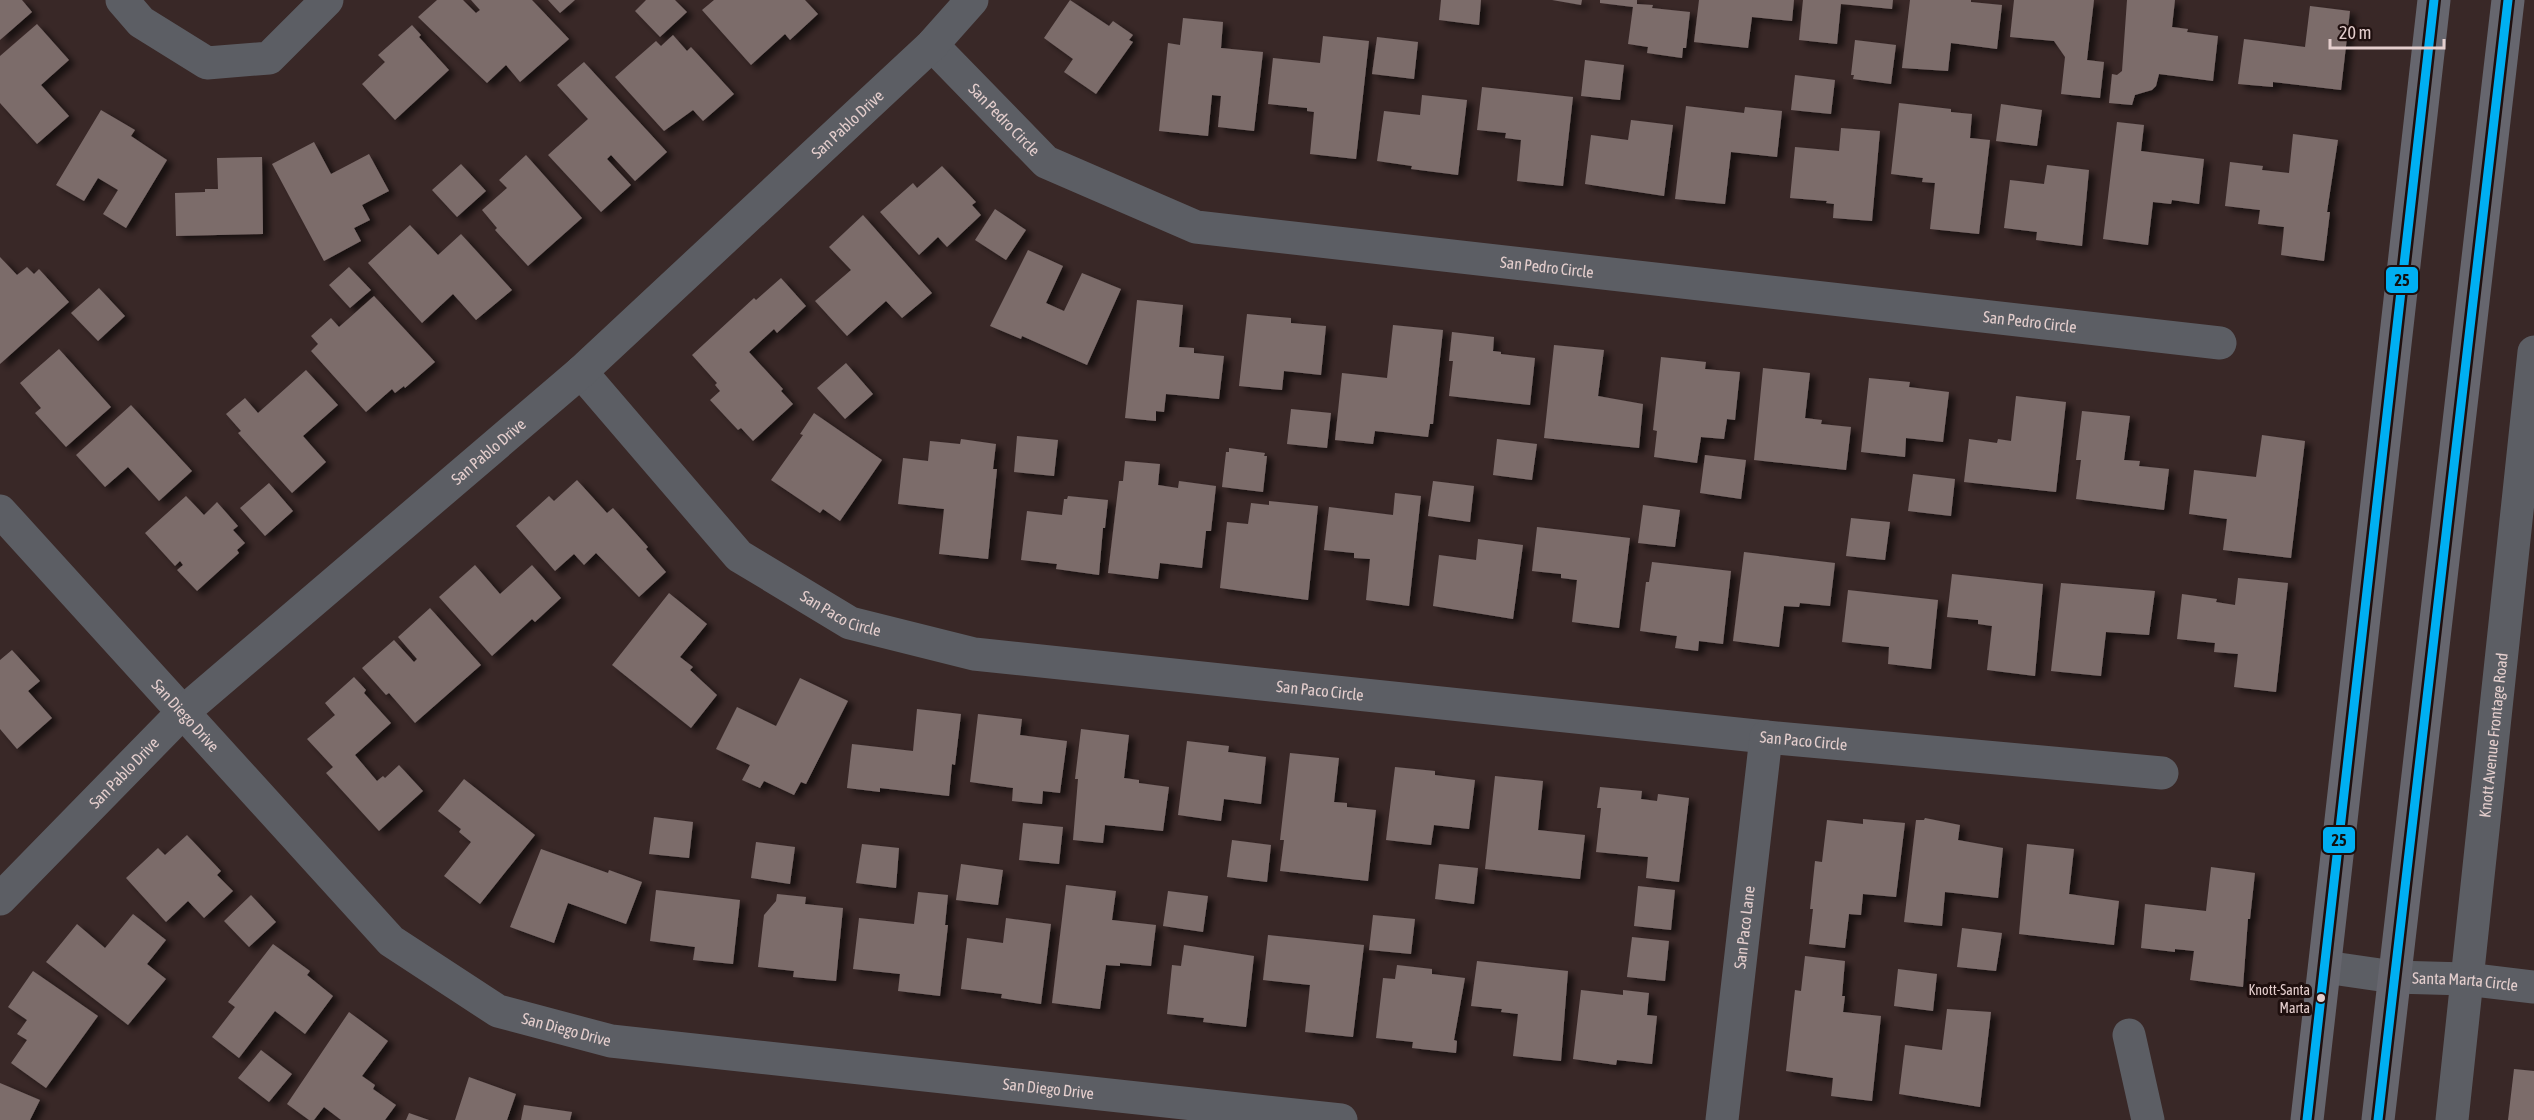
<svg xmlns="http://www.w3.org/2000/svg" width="2534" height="1120" font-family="'Asap Condensed',sans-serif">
<defs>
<filter id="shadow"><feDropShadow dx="6" dy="4" stdDeviation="3" flood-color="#0009"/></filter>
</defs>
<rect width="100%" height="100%" fill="#392827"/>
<path fill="#7c6c6b" filter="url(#shadow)" d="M 0,0 L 22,0 L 32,12 L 0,40 Z
M 437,0 L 463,0 L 476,13 L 480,10 L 471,0 L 532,0 L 569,39 L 520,82 L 506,65 L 487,83 L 418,17 Z
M 548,0 L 575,0 L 560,13 Z
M 646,0 L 675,0 L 687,12 L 660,37 L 635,11 Z
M 714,0 L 805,0 L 818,14 L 790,40 L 785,34 L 751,65 L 702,10 Z
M 1070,0 L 1109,26 L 1113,21 L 1133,35 L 1129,40 L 1133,42 L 1096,94 L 1064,72 L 1073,59 L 1044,38 Z
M 1441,0 L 1481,0 L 1479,25 L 1439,20 Z
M 1552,0 L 1582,0 L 1581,5 Z
M 1600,0 L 1637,0 L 1637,4 L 1653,5 L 1652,8 L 1690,12 L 1686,48 L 1683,48 L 1682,58 L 1647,53 L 1648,47 L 1628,44 L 1633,7 L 1600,3 Z
M 1699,0 L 1794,0 L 1792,21 L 1752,17 L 1748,48 L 1694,42 Z
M 1803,0 L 1893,0 L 1892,9 L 1841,4 L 1837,44 L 1799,40 Z
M 1910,0 L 1971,0 L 1971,2 L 2002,5 L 1997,49 L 1951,43 L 1948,71 L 1902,68 Z
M 2014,0 L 2094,0 L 2087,60 L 2104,62 L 2100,98 L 2061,94 L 2065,57 L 2054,41 L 2010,37 Z
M 2127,0 L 2175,0 L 2172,27 L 2188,29 L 2187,32 L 2218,36 L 2213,81 L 2159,74 L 2156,86 L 2152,90 L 2135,95 L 2132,105 L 2109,103 L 2112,74 L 2117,75 L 2122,71 Z
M 2310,6 L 2350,11 L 2341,90 L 2273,82 L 2273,87 L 2238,84 L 2244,39 L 2305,47 Z
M 1183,18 L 1223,22 L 1221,48 L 1263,52 L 1254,131 L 1218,127 L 1221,96 L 1212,95 L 1208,136 L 1159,131 L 1168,43 L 1180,45 Z
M 37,24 L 69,60 L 41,85 L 69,116 L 37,144 L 0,103 L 0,56 Z
M 412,25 L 421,35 L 419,37 L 449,70 L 395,120 L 362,84 L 385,62 L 378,55 Z
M 673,35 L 687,51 L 691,47 L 734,94 L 703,121 L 693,110 L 664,131 L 615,77 L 656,41 L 661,46 Z
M 1323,36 L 1369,41 L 1356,159 L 1310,154 L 1314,112 L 1307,111 L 1307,108 L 1268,104 L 1273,58 L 1320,63 Z
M 1377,37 L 1418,42 L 1414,79 L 1372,74 Z
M 1855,40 L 1896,45 L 1891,84 L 1853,79 L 1854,75 L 1851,75 Z
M 1585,60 L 1624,65 L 1620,100 L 1581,96 Z
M 584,62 L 667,152 L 635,181 L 611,155 L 607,159 L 631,185 L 601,212 L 548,155 L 588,119 L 557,85 Z
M 1795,75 L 1835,80 L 1831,114 L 1791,110 Z
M 1482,87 L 1573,97 L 1563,186 L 1517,181 L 1521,140 L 1505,138 L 1506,133 L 1477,130 Z
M 1422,95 L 1467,100 L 1458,175 L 1411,169 L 1412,166 L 1377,161 L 1384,111 L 1420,115 Z
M 1899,103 L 1951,109 L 1951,112 L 1972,114 L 1970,138 L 1990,140 L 1979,234 L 1930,229 L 1935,183 L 1922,182 L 1923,178 L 1891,174 Z
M 2001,104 L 2042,110 L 2037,146 L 1996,141 Z
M 1686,106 L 1744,113 L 1745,107 L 1782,111 L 1777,157 L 1731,152 L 1725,204 L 1675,199 Z
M 101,110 L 135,130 L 131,136 L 167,160 L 126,228 L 103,214 L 118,190 L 98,178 L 84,201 L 56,185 Z
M 1631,120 L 1673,125 L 1664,196 L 1585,184 L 1591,135 L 1628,140 Z
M 2117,122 L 2144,125 L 2141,151 L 2204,159 L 2199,204 L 2172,200 L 2171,204 L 2153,202 L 2148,245 L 2103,239 Z
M 1841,128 L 1880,131 L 1872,221 L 1833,218 L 1834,204 L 1826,203 L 1827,201 L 1790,198 L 1795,147 L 1839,151 Z
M 2293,134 L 2338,140 L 2327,212 L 2330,212 L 2324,261 L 2281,255 L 2284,227 L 2258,224 L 2260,210 L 2225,206 L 2230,162 L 2263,166 L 2262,170 L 2289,173 Z
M 314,142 L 331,174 L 369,154 L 389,191 L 362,205 L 370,220 L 354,228 L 361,241 L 324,261 L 272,164 Z
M 526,155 L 582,218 L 528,266 L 495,230 L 497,228 L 482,210 L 507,188 L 499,180 Z
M 262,157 L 263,234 L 176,236 L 175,193 L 205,192 L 205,189 L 218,189 L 217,158 Z
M 461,164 L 486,191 L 457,217 L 432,190 Z
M 2047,165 L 2089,170 L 2082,246 L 2036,240 L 2037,232 L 2004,228 L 2010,180 L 2044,184 Z
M 942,166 L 976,202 L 972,205 L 981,215 L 947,247 L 938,237 L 919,255 L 880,212 L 913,183 L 917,188 Z
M 995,209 L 1026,230 L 1006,260 L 975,240 Z
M 863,215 L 932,293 L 902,318 L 886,301 L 847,336 L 815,301 L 851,270 L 829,247 Z
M 410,225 L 438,255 L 461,234 L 512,290 L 476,320 L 453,294 L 422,323 L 368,263 Z
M 1028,250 L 1063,266 L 1046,303 L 1064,311 L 1082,273 L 1121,289 L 1087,365 L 1022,336 L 1021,339 L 990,326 Z
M 0,257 L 17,275 L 27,267 L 34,274 L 39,269 L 69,302 L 0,364 Z
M 349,267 L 371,290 L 350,308 L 329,285 Z
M 781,278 L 806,306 L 777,333 L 774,329 L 749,352 L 783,389 L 781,391 L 793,404 L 753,441 L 741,428 L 738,430 L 710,400 L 720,391 L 715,385 L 717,383 L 692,355 L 754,298 L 756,300 Z
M 99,288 L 125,316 L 98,341 L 71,313 Z
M 374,296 L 435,362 L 405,388 L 404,386 L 395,393 L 392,389 L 366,412 L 311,351 L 318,344 L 311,336 L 331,318 L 339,327 Z
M 1137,300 L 1183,305 L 1179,347 L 1194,348 L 1194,353 L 1224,356 L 1219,399 L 1166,394 L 1164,412 L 1156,411 L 1156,421 L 1125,418 Z
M 1247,314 L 1291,318 L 1291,323 L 1326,326 L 1321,375 L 1284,371 L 1282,390 L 1239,386 Z
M 1393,325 L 1443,330 L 1433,424 L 1430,424 L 1428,437 L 1375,431 L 1373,444 L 1335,440 L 1342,373 L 1387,378 Z
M 1452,332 L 1494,337 L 1493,351 L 1501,352 L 1501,354 L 1535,358 L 1530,405 L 1449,396 L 1453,361 L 1449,361 Z
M 1554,345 L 1604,350 L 1598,396 L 1643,404 L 1639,448 L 1544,438 Z
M 59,349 L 111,407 L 66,447 L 35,413 L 41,408 L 20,383 Z
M 1661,357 L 1706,362 L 1705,369 L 1740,372 L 1735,420 L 1727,419 L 1724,439 L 1701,437 L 1697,463 L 1654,457 L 1657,431 L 1653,430 Z
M 846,363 L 873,394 L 845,419 L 817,388 Z
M 1763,368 L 1810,373 L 1805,418 L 1822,420 L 1821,424 L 1851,427 L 1846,470 L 1754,460 Z
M 306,370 L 338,405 L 303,436 L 326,462 L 292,493 L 238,433 L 241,431 L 226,414 L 245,398 L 258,413 Z
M 1869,378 L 1910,382 L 1909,387 L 1949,392 L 1943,442 L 1906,438 L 1905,457 L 1861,452 Z
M 2016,396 L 2066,402 L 2056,492 L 1964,482 L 1969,439 L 1997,443 L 1998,439 L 2011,441 Z
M 131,405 L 192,471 L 159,501 L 128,467 L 105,487 L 76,455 Z
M 1291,409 L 1331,413 L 1327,448 L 1287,444 Z
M 2082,411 L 2130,416 L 2124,460 L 2140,461 L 2139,466 L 2169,469 L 2164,510 L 2076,499 L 2081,460 L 2076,460 Z
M 814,413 L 882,460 L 840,521 L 823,509 L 820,513 L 771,480 L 803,435 L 800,434 Z
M 2262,435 L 2305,441 L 2291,558 L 2223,550 L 2227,519 L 2189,514 L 2194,470 L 2256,477 Z
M 1017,436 L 1058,440 L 1054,476 L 1014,472 Z
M 961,439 L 996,444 L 993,469 L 997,469 L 988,559 L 939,554 L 944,509 L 898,504 L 903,458 L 928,461 L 930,441 L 960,444 Z
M 1497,439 L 1537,444 L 1532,480 L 1493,475 Z
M 1229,448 L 1265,453 L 1264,456 L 1267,456 L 1263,492 L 1222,487 L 1226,452 L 1229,452 Z
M 1705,455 L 1746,460 L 1741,499 L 1700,493 Z
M 1125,461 L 1160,464 L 1158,485 L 1178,488 L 1179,481 L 1216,486 L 1211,531 L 1206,531 L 1202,568 L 1160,563 L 1158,579 L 1108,573 L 1119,481 L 1123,481 Z
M 1913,474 L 1955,479 L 1951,516 L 1908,511 Z
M 577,480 L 607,513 L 613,508 L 648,547 L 646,549 L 666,572 L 639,597 L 596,553 L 584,565 L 574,554 L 555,571 L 516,526 L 549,496 L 554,501 Z
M 1433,481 L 1474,486 L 1470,522 L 1428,516 Z
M 269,483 L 293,511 L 265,536 L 240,508 Z
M 1395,493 L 1421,496 L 1409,606 L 1366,600 L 1370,559 L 1354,558 L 1354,553 L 1324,550 L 1329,507 L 1393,515 Z
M 186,496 L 204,515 L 217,502 L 238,526 L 233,530 L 245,543 L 237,550 L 239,553 L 197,591 L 177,570 L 183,565 L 180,561 L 175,566 L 145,533 Z
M 1068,496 L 1108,500 L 1105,528 L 1103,528 L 1099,575 L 1056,569 L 1057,564 L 1021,560 L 1027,511 L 1062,515 L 1064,499 L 1067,499 Z
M 1269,501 L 1318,506 L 1308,600 L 1220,588 L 1227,522 L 1248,524 L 1251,503 L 1269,505 Z
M 1643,505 L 1680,510 L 1675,547 L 1638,543 Z
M 1851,518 L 1890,522 L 1885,560 L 1846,556 Z
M 1537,527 L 1630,538 L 1619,628 L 1572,622 L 1577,580 L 1561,578 L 1561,574 L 1532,571 Z
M 1478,539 L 1523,545 L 1513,619 L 1433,606 L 1439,555 L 1476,560 Z
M 1744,552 L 1835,563 L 1830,606 L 1800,603 L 1799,607 L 1784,606 L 1779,647 L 1733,641 Z
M 1652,562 L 1731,571 L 1723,644 L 1699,641 L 1698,651 L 1675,648 L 1677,636 L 1640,631 L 1646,582 L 1649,582 Z
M 475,565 L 500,594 L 532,565 L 561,598 L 535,622 L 532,619 L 492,656 L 439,597 Z
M 1952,574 L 2043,584 L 2035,676 L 1987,670 L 1992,626 L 1978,624 L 1978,620 L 1947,617 Z
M 2238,578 L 2288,583 L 2276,692 L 2234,687 L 2238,654 L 2214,652 L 2215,643 L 2177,639 L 2182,594 L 2217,599 L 2216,602 L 2235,605 Z
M 2061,583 L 2155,591 L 2149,635 L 2106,632 L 2101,676 L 2051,671 Z
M 1848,590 L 1938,600 L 1931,669 L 1888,664 L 1889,647 L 1842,642 Z
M 669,593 L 707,624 L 680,657 L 693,667 L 690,670 L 717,695 L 691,728 L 612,665 Z
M 430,608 L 481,665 L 415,723 L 389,693 L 386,695 L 362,668 L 394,640 L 414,662 L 417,659 L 398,637 Z
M 12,650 L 40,681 L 28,691 L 52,718 L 17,749 L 0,729 L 0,660 Z
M 354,677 L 366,690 L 364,693 L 391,723 L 355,755 L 377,781 L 383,776 L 385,778 L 399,765 L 423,791 L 379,831 L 326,773 L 333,767 L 307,739 L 335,715 L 325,703 Z
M 800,678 L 848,701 L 806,784 L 801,782 L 794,795 L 764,781 L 760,788 L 742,780 L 750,765 L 716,749 L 737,707 L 776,726 Z
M 917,709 L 961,714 L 955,765 L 952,764 L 949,796 L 880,788 L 880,792 L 847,788 L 852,744 L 913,751 Z
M 978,714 L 1022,719 L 1020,735 L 1067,741 L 1060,793 L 1043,791 L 1042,804 L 1012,801 L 1013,788 L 970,782 Z
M 1081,729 L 1129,735 L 1124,778 L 1139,780 L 1139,783 L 1169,787 L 1163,831 L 1105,825 L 1103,843 L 1073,840 L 1078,779 L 1075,779 Z
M 1187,741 L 1229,746 L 1228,752 L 1266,757 L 1261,804 L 1224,799 L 1221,821 L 1178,815 Z
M 1290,753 L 1339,758 L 1334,802 L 1347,803 L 1347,807 L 1376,810 L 1368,881 L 1280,871 L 1284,840 L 1280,840 Z
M 1395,767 L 1435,771 L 1435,775 L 1475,780 L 1469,829 L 1434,825 L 1431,845 L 1386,840 Z
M 1495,776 L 1543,781 L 1538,830 L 1585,835 L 1580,879 L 1485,869 Z
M 464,779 L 535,835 L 480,904 L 444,876 L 471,842 L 459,832 L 461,829 L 438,811 Z
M 1600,787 L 1642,791 L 1641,799 L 1657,801 L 1658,794 L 1689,798 L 1679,882 L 1646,878 L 1648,857 L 1596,852 L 1601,808 L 1597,808 Z
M 654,817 L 693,822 L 689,858 L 649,854 Z
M 1925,818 L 1960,825 L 1958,840 L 2003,848 L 1998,898 L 1945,892 L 1942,926 L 1904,922 L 1916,820 L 1924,820 Z
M 1863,819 L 1905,823 L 1896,897 L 1863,894 L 1861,915 L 1849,914 L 1845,948 L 1809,944 L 1813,909 L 1810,909 L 1815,861 L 1822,862 L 1827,820 L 1863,824 Z
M 1023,823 L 1063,827 L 1059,864 L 1019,860 Z
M 187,835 L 221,871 L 217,875 L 233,891 L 204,918 L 188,901 L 166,922 L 126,878 L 158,848 L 165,855 Z
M 1232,840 L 1271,845 L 1267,882 L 1227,877 Z
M 756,842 L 795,847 L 790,884 L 751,878 Z
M 862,844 L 899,848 L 896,888 L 856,883 Z
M 2027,844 L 2074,849 L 2069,894 L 2119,901 L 2114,945 L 2019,934 Z
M 541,849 L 608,873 L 609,870 L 642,882 L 626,924 L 568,903 L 554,943 L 510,927 Z
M 961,864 L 1003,870 L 998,905 L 956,900 Z
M 1439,864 L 1478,868 L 1474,904 L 1435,899 Z
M 2211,867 L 2255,873 L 2250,919 L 2248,919 L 2243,987 L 2190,980 L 2194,951 L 2175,949 L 2175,952 L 2141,948 L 2145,904 L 2206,911 Z
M 1066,885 L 1116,891 L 1112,920 L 1156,925 L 1151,966 L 1120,963 L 1120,966 L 1106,965 L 1100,1009 L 1052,1003 Z
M 1638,886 L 1675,890 L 1671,930 L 1634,926 Z
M 656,890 L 740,900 L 733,964 L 693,960 L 695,947 L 650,941 Z
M 1168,891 L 1208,896 L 1203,932 L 1163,926 Z
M 918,892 L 948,895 L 945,925 L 948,925 L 940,996 L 898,991 L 900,974 L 853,969 L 859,918 L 914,924 Z
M 777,894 L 806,897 L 805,904 L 843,908 L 836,981 L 793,977 L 794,971 L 758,967 L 764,915 L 776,901 Z
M 251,895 L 276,922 L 249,947 L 224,921 Z
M 133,914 L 166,940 L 147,964 L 166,979 L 128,1025 L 46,962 L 77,924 L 105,948 Z
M 1373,915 L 1415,919 L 1411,954 L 1369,950 Z
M 1006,918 L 1051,924 L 1041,1004 L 1001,998 L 1002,994 L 961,989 L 967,938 L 1003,943 Z
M 1962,928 L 2002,933 L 1996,971 L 1957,967 Z
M 1268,935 L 1364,945 L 1353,1037 L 1305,1032 L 1310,985 L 1263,980 Z
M 1632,937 L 1669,941 L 1665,981 L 1627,977 Z
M 273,944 L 310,971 L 307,975 L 333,996 L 305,1034 L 275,1011 L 239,1058 L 212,1037 L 235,1007 L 228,1002 Z
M 1184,945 L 1254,956 L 1246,1027 L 1203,1022 L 1204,1018 L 1167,1014 L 1172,965 L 1181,966 Z
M 1805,956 L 1845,961 L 1842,996 L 1845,996 L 1843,1012 L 1881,1016 L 1872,1101 L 1831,1096 L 1833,1078 L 1786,1071 L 1795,990 L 1801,991 Z
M 1477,961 L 1568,971 L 1561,1061 L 1513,1056 L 1518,1014 L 1501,1012 L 1502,1009 L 1471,1006 Z
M 1397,965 L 1432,969 L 1432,974 L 1465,978 L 1454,1040 L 1457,1041 L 1456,1053 L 1412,1048 L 1413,1042 L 1376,1038 L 1383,978 L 1395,979 Z
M 1898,969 L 1937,974 L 1933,1011 L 1894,1006 Z
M 33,971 L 98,1016 L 46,1088 L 11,1063 L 27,1040 L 17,1034 L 27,1020 L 8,1007 Z
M 1581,990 L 1623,995 L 1623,990 L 1649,993 L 1647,1015 L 1657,1016 L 1652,1064 L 1617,1060 L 1616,1065 L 1573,1059 Z
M 1947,1009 L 1991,1012 L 1980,1107 L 1899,1094 L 1905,1045 L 1942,1050 Z
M 349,1012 L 388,1041 L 362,1076 L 375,1085 L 373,1089 L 396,1105 L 385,1120 L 341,1120 L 324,1107 L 314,1120 L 309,1120 L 287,1104 Z
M 261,1050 L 292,1074 L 269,1102 L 238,1078 Z
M 2514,1069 L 2534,1071 L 2534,1120 L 2508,1120 Z
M 469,1077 L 516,1094 L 507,1120 L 455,1120 Z
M 0,1083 L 40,1100 L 30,1120 L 0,1120 Z
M 524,1105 L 572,1112 L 570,1120 L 521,1120 Z
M 409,1113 L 429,1120 L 406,1120 Z"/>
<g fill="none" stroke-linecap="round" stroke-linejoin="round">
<g stroke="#5c5e64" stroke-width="33">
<path d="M 122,0 L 141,22 L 207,63 L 269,58 L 327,0"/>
<path id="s1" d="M 932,45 L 1046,162 L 1196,227 L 2220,343"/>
<path id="s2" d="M 581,372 L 739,556 L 850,623 L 974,654 L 1766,737 L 2162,773"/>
<path id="s3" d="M 0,511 L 391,941 L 498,1011 L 611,1041 L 1341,1120"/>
<path id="s4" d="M 0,899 L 182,713 L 581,372 L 932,45 L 972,0"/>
<path id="s5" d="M 2325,967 L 2394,977 L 2466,979 L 2534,987"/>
<path d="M 2129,1035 L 2148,1120"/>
<path id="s6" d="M 1722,1120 L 1766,737"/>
<path id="s7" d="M 2452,1120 L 2534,352"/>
</g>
<path stroke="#66666e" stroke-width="33" d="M 2307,1120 L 2434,0
M 2378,1120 L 2508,0"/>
<g stroke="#1e0f0e" stroke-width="14">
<path id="bus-1" d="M 2307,1120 L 2434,0
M 2378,1120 L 2508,0"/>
</g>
<use href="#bus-1" stroke="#00aff2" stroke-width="9"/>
</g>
<circle fill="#e4cecd" stroke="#1e0f0e" stroke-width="2" cx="2321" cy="998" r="5"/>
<g text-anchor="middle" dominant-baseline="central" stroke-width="6" stroke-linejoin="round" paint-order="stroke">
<g font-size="14" fill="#e4cecd" stroke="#1e0f0e" text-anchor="end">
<text x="2310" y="990">Knott-Santa<tspan x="2310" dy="18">Marta</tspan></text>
</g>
<g font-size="16" fill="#e4cecd" stroke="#1e0f0e">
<text stroke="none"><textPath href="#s1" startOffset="104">San Pedro Circle</textPath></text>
<text stroke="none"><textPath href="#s4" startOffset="1149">San Pablo Drive</textPath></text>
<text stroke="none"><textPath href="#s1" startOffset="680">San Pedro Circle</textPath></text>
<text stroke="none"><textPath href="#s1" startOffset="1166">San Pedro Circle</textPath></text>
<text stroke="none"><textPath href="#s4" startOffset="663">San Pablo Drive</textPath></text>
<text stroke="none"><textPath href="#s2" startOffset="360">San Paco Circle</textPath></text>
<text stroke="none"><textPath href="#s2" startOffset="848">San Paco Circle</textPath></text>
<text stroke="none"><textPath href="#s3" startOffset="276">San Diego Drive</textPath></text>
<text stroke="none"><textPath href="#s7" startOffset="387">Knott Avenue Frontage Road</textPath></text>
<text stroke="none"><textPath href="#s2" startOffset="1334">San Paco Circle</textPath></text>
<text stroke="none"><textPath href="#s4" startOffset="177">San Pablo Drive</textPath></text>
<text stroke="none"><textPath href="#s6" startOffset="194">San Paco Lane</textPath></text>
<text stroke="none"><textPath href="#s5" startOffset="141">Santa Marta Circle</textPath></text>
<text stroke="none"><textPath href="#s3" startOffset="780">San Diego Drive</textPath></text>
<text stroke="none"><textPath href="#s3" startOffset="1266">San Diego Drive</textPath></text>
</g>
</g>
<g stroke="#1e0f0e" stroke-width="2">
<rect x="2385" y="266" width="34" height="28" rx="6" fill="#00aff2"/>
<rect x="2322" y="826" width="34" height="28" rx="6" fill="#00aff2"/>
</g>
<g font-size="16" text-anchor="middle" font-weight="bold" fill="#111">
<text x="2402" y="286">25</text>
<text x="2339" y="846">25</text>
</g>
<path d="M2330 39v9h114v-9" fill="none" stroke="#e4cecd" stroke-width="3"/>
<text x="2339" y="39" font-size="18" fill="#e4cecd" stroke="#1e0f0e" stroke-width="4.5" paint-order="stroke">20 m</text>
</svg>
